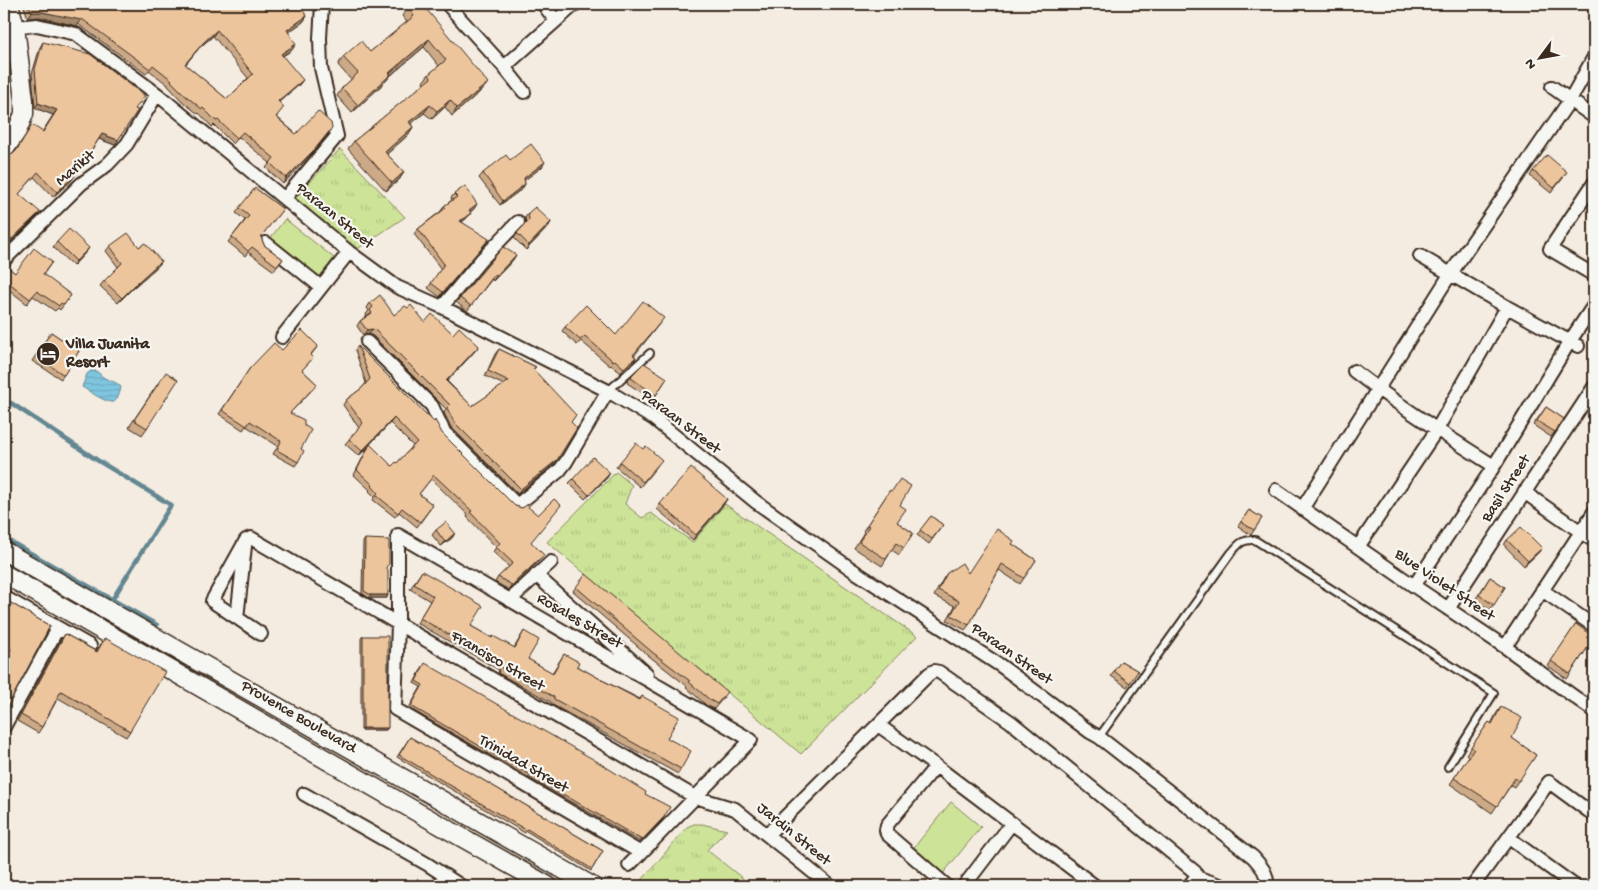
<svg xmlns="http://www.w3.org/2000/svg" width="1598" height="890" font-family="'Gochi Hand',sans-serif">
<defs>
<pattern id="grass-tufts" width="24" height="20" patternUnits="userSpaceOnUse" patternTransform="scale(1.25)"><rect width="24" height="20" fill="#cde398"/><path d="M3 7l-1-3M5 7V3M7 7l1-3M15 17l-1-3M17 17v-4M19 17l1-3" fill="none" stroke="#b1c383"/></pattern>
<pattern id="water-rules" width="6" height="5" patternUnits="userSpaceOnUse" patternTransform="scale(1.25)"><rect width="6" height="5" fill="#7ec5df"/><path d="M0 2.5h6" fill="none" stroke="#6ea9bf"/></pattern>
</defs>
<rect width="100%" height="100%" fill="#f4ece1"/>
<filter id="ink" filterUnits="userSpaceOnUse"><feTurbulence type="fractalNoise" baseFrequency=".02" numOctaves="2"/><feDisplacementMap in="SourceGraphic" scale="10" xChannelSelector="R" yChannelSelector="G"/><feConvolveMatrix kernelMatrix="1 2 1 2 8 2 1 2 1" color-interpolation-filters="sRGB"/></filter>
<g filter="url(#ink)">
<path fill="url(#grass-tufts)" stroke="#84865b" d="M 340,149 L 405,217 L 350,254 L 291,203 Z
M 616,472 L 632,485 L 625,504 L 642,518 L 651,513 L 693,542 L 725,504 L 917,636 L 801,754 L 547,542 Z
M 694,824 L 702,824 L 727,830 L 707,850 L 752,886 L 637,886 L 687,827 Z"/>
<path fill="#cde398" stroke="#84865b" d="M 285,219 L 334,258 L 318,279 L 269,240 Z
M 951,802 L 981,827 L 941,876 L 911,851 Z"/>
<path fill="url(#water-rules)" stroke="#638792" d="M 92,370 C 98,371 98,373 103,377 C 109,381 116,381 121,387 C 120,392 118,401 113,402 C 108,404 87,390 82,387 L 87,374 Z"/>
<g fill="none" stroke-linecap="round" stroke-linejoin="round">
<path stroke="#638792" stroke-width="4.5" d="M 11,403 L 97,460 L 171,505 L 112,600
M 4,538 L 157,625"/>
<g stroke="#3b2a1e" stroke-width="10">
<path id="lane" d="M 608,391 L 650,353
M 1099,737 L 1231,553 C 1239,544 1242,539 1255,540 L 1494,693 L 1448,767"/>
</g>
<g stroke="#3b2a1e" stroke-width="16">
<path id="street" d="M 447,4 L 504,67 L 524,92
M 543,4 L 556,21
M 15,27 L 37,25 L 76,34 L 157,94 L 349,252 L 397,287 L 442,307 L 608,391 L 654,419 L 756,502 L 857,573 L 1001,666 L 1090,732 L 1099,737 L 1253,857 C 1261,866 1268,873 1267,886
M 504,67 L 575,4
M 1552,87 L 1594,117
M 1594,183 L 1550,249 L 1594,275
M 285,198 L 337,136 L 321,68 L 320,38 L 322,4
M 266,243 L 321,287
M 1420,256 L 1507,307 L 1578,346
M 4,260 L 81,184 L 107,165 L 127,144 L 157,94
M 442,307 L 481,260 L 518,222
M 282,337 L 349,252
M 367,342 L 432,406 L 444,432 L 517,505 L 559,471 L 566,462 L 608,391
M 1354,371 C 1399,406 1446,436 1494,466
M 1276,490 L 1414,586 L 1505,647 L 1594,711
M 1524,492 L 1594,541
M 1302,509 L 1451,273 L 1570,100 L 1594,57
M 398,535 L 751,740 L 641,853 L 395,709 L 398,624 Z
M 1358,547 L 1436,431 L 1507,307
M 536,575 L 647,674
M 1414,586 L 1494,466 L 1570,341 L 1594,305
M 1542,590 L 1594,626
M 4,597 L 90,646
M 510,600 L 551,562
M 1448,609 L 1594,387
M 237,618 L 245,546
M 261,634 L 212,601 L 246,540 L 251,538 L 695,797 L 735,809 L 830,886
M 1505,647 L 1594,512
M 878,725 L 936,766 L 1095,886
M 4,727 L 58,628
M 936,766 L 887,825 L 886,830 L 887,834 L 947,886
M 304,794 L 427,864 L 461,886
M 767,835 L 929,674 L 934,671 L 939,672 L 1011,722 L 1195,872 L 1196,877 L 1189,886
M 1509,838 L 1575,886
M 629,865 L 641,853
M 1196,877 L 1220,885
M 964,886 L 1012,823
M 1473,886 L 1549,782 L 1594,815"/>
</g>
<g stroke="#3b2a1e" stroke-width="21">
<path id="secondary" d="M 4,150 L 17,131 L 24,114 L 24,100 L 15,27 L 9,4
M 4,551 L 592,886
M 4,574 L 417,812 L 548,886"/>
</g>
<use href="#lane" stroke="#f6f6f2" stroke-width="6"/>
<use href="#street" stroke="#f6f6f2" stroke-width="12"/>
<use href="#secondary" stroke="#f6f6f2" stroke-width="18"/>
</g>
<path fill="#cca987" stroke="#3b2a1e" fill-rule="evenodd" d="M 23,4 L 56,4 L 56,5 L 307,16 L 303,22 L 288,32 L 292,50 L 283,56 L 299,85 L 279,102 L 277,117 L 296,134 L 328,134 L 311,154 L 283,184 L 266,168 L 270,163 L 239,137 L 233,144 L 214,125 L 212,127 L 199,113 L 198,114 L 182,101 L 168,86 L 168,85 L 149,70 L 146,74 L 78,24 L 77,26 L 39,17 L 28,18 ZM 213,36 L 248,78 L 227,99 L 185,64 L 199,48 Z
M 408,8 L 482,90 L 452,116 L 445,107 L 432,119 L 424,113 L 411,124 L 413,127 L 408,135 L 387,154 L 404,172 L 399,180 L 386,191 L 348,149 L 354,141 L 424,84 L 423,82 L 429,74 L 439,66 L 424,47 L 390,76 L 385,82 L 352,113 L 337,96 L 342,88 L 351,80 L 338,65 L 343,57 L 370,52 L 407,22 L 402,16 Z
M 43,42 L 136,109 L 115,145 L 99,139 L 71,181 L 53,197 L 34,177 L 19,194 L 36,217 L 8,245 L 4,241 L 4,159 L 13,154 L 42,132 L 53,115 L 35,108 L 32,74 L 40,47 Z
M 510,160 L 542,167 L 524,180 L 525,184 L 522,189 L 500,205 L 479,178 L 483,173 Z
M 1533,171 L 1564,177 L 1551,193 L 1530,176 Z
M 255,188 L 283,209 L 262,235 L 261,237 L 264,245 L 283,259 L 274,271 L 248,252 L 245,256 L 228,242 L 245,220 L 236,213 Z
M 454,194 L 474,209 L 470,212 L 471,213 L 467,218 L 462,222 L 486,243 L 440,297 L 428,288 L 441,269 L 414,234 L 418,229 L 441,211 L 444,206 L 452,200 L 451,198 Z
M 528,213 L 551,222 L 548,227 L 526,250 L 514,238 L 526,224 L 525,218 Z
M 57,242 L 89,248 L 85,253 L 73,266 L 53,247 Z
M 110,246 L 139,247 L 161,261 L 158,266 L 134,287 L 118,303 L 100,286 L 104,281 L 118,267 L 106,251 Z
M 513,260 L 493,281 L 492,279 L 467,311 L 456,302 L 460,298 Z
M 52,262 L 43,275 L 71,295 L 60,310 L 58,308 L 55,311 L 33,296 L 27,304 L 4,286 L 4,264 L 15,273 Z
M 370,303 L 394,315 L 425,322 L 453,334 L 479,346 L 475,351 L 447,381 L 472,406 L 504,385 L 485,376 L 495,354 L 499,349 L 536,367 L 533,370 L 571,422 L 553,465 L 518,494 L 451,427 L 444,413 L 446,409 L 373,336 L 369,334 L 363,335 L 357,326 L 360,321 L 367,316 L 366,314 L 369,311 L 367,308 Z
M 660,323 L 634,356 L 636,357 L 633,362 L 621,373 L 611,365 L 610,366 L 581,341 L 577,345 L 562,331 L 565,327 L 616,335 Z
M 51,332 L 79,351 L 61,379 L 32,361 Z
M 318,346 L 311,355 L 313,358 L 302,370 L 317,384 L 313,389 L 290,413 L 301,449 L 298,462 L 295,466 L 273,454 L 278,446 L 246,426 L 243,430 L 219,414 L 250,368 L 282,350 Z
M 358,346 L 442,433 L 515,506 L 522,508 L 528,507 L 531,542 L 544,555 L 540,560 L 509,590 L 495,582 L 498,577 L 509,567 L 493,552 L 496,547 L 467,517 L 468,515 L 431,479 L 419,494 L 433,505 L 417,527 L 399,512 L 395,517 L 373,500 L 375,497 L 369,491 L 370,490 L 354,475 L 368,447 L 359,456 L 345,444 L 359,428 L 343,405 L 346,400 L 362,388 L 366,383 L 355,350 ZM 390,423 L 413,446 L 397,463 L 392,466 L 370,444 Z
M 632,375 L 667,378 L 653,400 L 627,383 L 628,380 Z
M 161,379 L 147,428 L 142,435 L 129,427 Z
M 1546,407 L 1564,419 L 1551,437 L 1533,425 Z
M 1594,408 L 1594,419 L 1589,415 Z
M 643,449 L 658,465 L 640,487 L 616,467 L 620,462 Z
M 607,478 L 585,499 L 569,483 L 573,479 Z
M 890,490 L 900,505 L 897,522 L 913,533 L 899,555 L 892,550 L 882,566 L 854,548 L 864,532 L 863,531 Z
M 727,499 L 693,540 L 657,509 L 660,504 Z
M 1249,510 L 1262,518 L 1251,535 L 1238,526 Z
M 931,516 L 943,525 L 929,544 L 917,535 Z
M 436,530 L 455,533 L 452,538 L 441,546 L 432,535 Z
M 365,539 L 387,598 L 369,598 L 362,593 L 363,542 Z
M 1507,540 L 1542,548 L 1538,553 L 1524,566 L 1504,545 Z
M 1012,544 L 1036,560 L 1020,584 L 999,570 L 969,625 L 965,630 L 947,620 L 955,606 L 934,596 L 943,579 L 947,573 L 968,573 Z
M 422,571 L 471,626 L 492,638 L 514,648 L 524,631 L 528,659 L 552,673 L 564,654 L 577,666 L 602,680 L 640,699 L 642,696 L 667,738 L 681,769 L 678,774 L 551,704 L 551,702 L 498,673 L 499,670 L 417,623 L 430,601 L 410,589 Z
M 1490,577 L 1505,587 L 1490,610 L 1475,600 Z
M 576,587 L 724,697 L 714,709 L 706,705 L 686,687 L 687,686 L 649,656 L 573,591 Z
M 4,599 L 50,626 L 4,713 L 4,661 L 8,654 L 4,651 Z
M 1576,624 L 1594,638 L 1567,679 L 1548,666 Z
M 65,634 L 96,651 L 105,638 L 130,731 L 126,737 L 58,698 L 42,727 L 38,733 L 17,721 L 61,640 Z
M 363,636 L 386,730 L 361,730 L 361,638 Z
M 1121,661 L 1138,671 L 1127,687 L 1111,676 Z
M 423,666 L 645,794 L 663,819 L 640,842 L 409,708 L 421,687 L 414,683 Z
M 1501,707 L 1512,738 L 1536,755 L 1514,787 L 1511,785 L 1492,813 L 1450,784 L 1469,756 L 1466,754 L 1489,722 L 1491,724 L 1496,714 Z
M 410,737 L 603,851 L 591,871 L 526,831 L 525,833 L 397,757 Z"/>
<path fill="#a68a6e" stroke="#3b2a1e" d="M 32,12 L 42,12 L 82,19 L 77,26 L 39,17 L 28,18 Z
M 307,16 L 303,22 L 283,36 L 287,30 Z
M 217,30 L 213,36 L 199,48 L 181,70 L 203,43 Z
M 429,39 L 424,47 L 390,76 L 385,82 L 352,113 L 358,105 L 389,73 Z
M 296,44 L 292,50 L 277,59 L 281,54 Z
M 303,80 L 299,85 L 274,106 L 278,101 Z
M 488,83 L 482,90 L 452,116 L 457,108 Z
M 450,100 L 445,107 L 432,119 L 437,111 Z
M 38,103 L 57,110 L 53,115 L 35,108 Z
M 430,105 L 424,113 L 404,130 L 409,122 Z
M 413,127 L 408,135 L 380,160 L 385,152 Z
M 332,128 L 311,154 L 283,184 L 286,178 Z
M 102,134 L 118,140 L 115,145 L 99,139 Z
M 545,162 L 542,167 L 521,183 L 524,178 Z
M 404,172 L 399,180 L 386,191 L 392,183 Z
M 75,175 L 71,181 L 53,197 L 57,192 Z
M 525,184 L 522,189 L 500,205 L 503,201 Z
M 477,204 L 474,209 L 465,215 L 469,210 Z
M 40,212 L 36,217 L 8,245 L 12,239 Z
M 471,213 L 467,218 L 456,225 L 460,221 Z
M 551,222 L 548,227 L 526,250 L 529,245 Z
M 489,239 L 486,243 L 440,297 L 443,292 Z
M 89,248 L 85,253 L 73,266 L 76,261 Z
M 516,255 L 513,260 L 493,281 L 496,276 Z
M 161,261 L 158,266 L 134,287 L 118,303 L 122,298 L 138,282 Z
M 372,329 L 369,334 L 363,335 L 367,330 Z
M 479,346 L 475,351 L 443,386 L 446,381 Z
M 636,357 L 633,362 L 621,373 L 624,368 Z
M 394,418 L 390,423 L 359,456 L 362,451 Z
M 557,460 L 553,465 L 518,494 L 521,489 Z
M 610,473 L 607,478 L 585,499 L 589,495 Z
M 727,499 L 724,504 L 693,540 L 696,535 Z
M 455,533 L 452,538 L 441,546 L 445,542 Z
M 1542,548 L 1538,553 L 1524,566 L 1528,561 Z
M 544,555 L 540,560 L 509,590 L 512,585 Z
M 371,595 L 388,595 L 387,598 L 369,598 Z
M 363,728 L 388,728 L 386,730 L 361,730 Z"/>
<path fill="#edc59d" stroke="#3b2a1e" fill-rule="evenodd" d="M 28,4 L 56,4 L 56,5 L 57,4 L 298,4 L 307,16 L 287,30 L 296,44 L 281,54 L 303,80 L 278,101 L 284,107 L 276,117 L 296,134 L 318,111 L 331,123 L 332,128 L 315,149 L 286,178 L 270,163 L 274,158 L 243,132 L 237,138 L 218,120 L 216,121 L 203,108 L 202,109 L 186,96 L 171,81 L 172,80 L 153,65 L 150,69 L 82,19 L 81,20 L 42,12 L 32,12 ZM 217,30 L 253,74 L 227,99 L 185,64 L 203,43 Z
M 414,4 L 422,4 L 488,83 L 457,108 L 450,100 L 437,111 L 430,105 L 409,122 L 413,127 L 385,152 L 404,172 L 392,183 L 354,141 L 431,78 L 429,74 L 446,60 L 429,39 L 389,73 L 391,74 L 358,105 L 342,88 L 358,73 L 343,57 L 361,41 L 370,52 L 414,16 L 408,8 Z
M 43,42 L 90,54 L 145,96 L 135,109 L 138,110 L 118,140 L 102,134 L 75,175 L 57,192 L 38,172 L 19,194 L 40,212 L 12,239 L 4,233 L 4,159 L 7,156 L 13,154 L 16,151 L 32,125 L 43,132 L 57,110 L 38,103 L 35,69 Z
M 531,144 L 545,162 L 524,178 L 525,184 L 503,201 L 483,173 L 506,155 L 510,160 Z
M 1547,155 L 1567,172 L 1554,188 L 1533,171 Z
M 465,186 L 477,204 L 469,210 L 471,213 L 460,221 L 489,239 L 443,292 L 431,283 L 444,264 L 418,229 L 446,208 L 444,206 L 457,197 L 454,194 Z
M 255,188 L 283,209 L 263,234 L 261,237 L 264,245 L 283,259 L 277,266 L 252,247 L 248,251 L 232,237 L 249,216 L 239,208 Z
M 535,207 L 551,222 L 529,245 L 517,233 L 529,220 L 528,213 Z
M 69,229 L 89,248 L 76,261 L 57,242 Z
M 128,233 L 139,247 L 145,243 L 161,261 L 138,282 L 122,298 L 104,281 L 122,263 L 110,246 Z
M 503,247 L 516,255 L 496,276 L 495,274 L 471,306 L 460,298 Z
M 34,248 L 52,262 L 43,274 L 71,295 L 64,305 L 61,303 L 59,306 L 37,291 L 30,299 L 4,279 L 4,264 L 15,273 Z
M 380,295 L 394,315 L 405,306 L 408,308 L 411,305 L 425,322 L 432,314 L 453,334 L 459,327 L 479,346 L 446,381 L 472,406 L 509,381 L 488,371 L 499,349 L 536,367 L 533,369 L 576,415 L 571,422 L 577,428 L 557,460 L 521,489 L 454,422 L 447,408 L 450,405 L 376,331 L 372,329 L 367,330 L 360,321 L 372,313 L 370,310 L 373,307 L 370,303 Z
M 643,301 L 664,318 L 633,355 L 636,357 L 624,368 L 615,360 L 613,361 L 585,336 L 580,340 L 565,327 L 586,305 L 616,335 Z
M 302,330 L 318,346 L 310,355 L 313,358 L 302,370 L 317,384 L 290,413 L 304,420 L 304,425 L 311,430 L 301,449 L 304,451 L 298,462 L 277,450 L 281,441 L 250,421 L 247,426 L 222,410 L 250,368 L 274,343 L 282,350 Z
M 51,332 L 79,351 L 64,375 L 36,356 Z
M 358,346 L 434,422 L 435,420 L 442,433 L 515,506 L 522,508 L 533,501 L 528,507 L 538,515 L 554,499 L 561,505 L 531,542 L 544,555 L 512,585 L 498,577 L 513,563 L 496,547 L 500,543 L 470,512 L 472,511 L 434,475 L 419,494 L 433,505 L 420,522 L 402,508 L 398,513 L 376,495 L 378,493 L 372,486 L 373,485 L 357,470 L 370,444 L 392,466 L 396,462 L 397,463 L 417,442 L 394,418 L 362,451 L 349,439 L 363,423 L 346,400 L 362,388 L 370,379 Z
M 644,363 L 667,378 L 656,395 L 631,378 L 632,375 Z
M 166,372 L 178,380 L 147,428 L 134,420 Z
M 1546,407 L 1564,419 L 1555,432 L 1537,421 Z
M 636,443 L 643,449 L 646,446 L 662,460 L 643,482 L 620,462 Z
M 593,457 L 610,473 L 589,495 L 573,479 Z
M 691,468 L 727,499 L 696,535 L 660,504 Z
M 900,479 L 911,486 L 900,505 L 906,509 L 897,522 L 913,533 L 904,548 L 896,543 L 886,559 L 859,542 L 869,526 L 867,525 L 890,490 L 892,491 Z
M 1249,510 L 1262,518 L 1254,530 L 1241,522 Z
M 931,516 L 943,525 L 932,539 L 920,530 Z
M 446,522 L 455,533 L 445,542 L 436,530 Z
M 1521,527 L 1542,548 L 1528,561 L 1507,540 Z
M 997,529 L 1014,541 L 1012,544 L 1036,560 L 1024,578 L 1002,564 L 969,625 L 951,615 L 959,601 L 938,590 L 947,573 L 962,563 L 968,573 Z
M 365,539 L 389,540 L 389,564 L 386,567 L 388,570 L 388,595 L 371,595 L 364,591 Z
M 422,571 L 483,606 L 471,626 L 492,638 L 493,636 L 515,648 L 524,631 L 539,640 L 528,659 L 553,673 L 564,654 L 579,662 L 577,666 L 602,680 L 640,700 L 642,696 L 679,717 L 667,738 L 691,751 L 681,769 L 554,699 L 554,697 L 501,668 L 503,666 L 420,618 L 433,596 L 414,584 Z
M 586,574 L 727,692 L 717,704 L 710,700 L 689,682 L 690,681 L 652,652 L 576,587 Z
M 1490,577 L 1505,587 L 1494,605 L 1479,595 Z
M 4,599 L 50,626 L 4,713 L 4,662 L 11,649 L 4,644 Z
M 1576,624 L 1594,637 L 1594,638 L 1570,674 L 1551,661 Z
M 65,634 L 97,652 L 105,638 L 165,672 L 130,731 L 61,691 L 42,727 L 21,715 Z
M 363,636 L 388,636 L 388,728 L 363,728 Z
M 1121,661 L 1138,671 L 1130,683 L 1114,671 Z
M 425,663 L 598,762 L 646,792 L 645,794 L 670,807 L 664,817 L 642,840 L 411,706 L 423,685 L 416,681 Z
M 1501,707 L 1522,718 L 1512,738 L 1536,755 L 1519,781 L 1515,778 L 1497,806 L 1454,778 L 1474,749 L 1471,747 L 1489,722 L 1492,724 Z
M 410,737 L 603,851 L 592,869 L 527,829 L 526,830 L 399,755 Z"/>
</g>
<defs>
<g id="hotel-disc" transform="scale(1.25)"><circle r="9.5" fill="#3b2a1e" stroke="#f6f6f2"/><path d="M-6-4.5h1.5V1H6V5H4.5V3h-9V5H-6ZM-4 0a1.8 1.8 0 1 1 3.6 0ZM.5 0V-2.5h3Q6-2.5 6 0Z" fill="#fff"/></g>
</defs>
<g fill-rule="evenodd">
<use href="#hotel-disc" x="48" y="354"/>
</g>
<g text-anchor="middle" dominant-baseline="central" stroke-width="4.5" stroke-linejoin="round" paint-order="stroke">
<g font-size="16" fill="#3b2a1e" stroke="#f6f6f2">
<text transform="translate(76 169) rotate(-40)">Marikit</text>
<text transform="translate(334 217) rotate(39)">Paraan Street</text>
<text transform="translate(680 423) rotate(37)">Paraan Street</text>
<text transform="translate(1507 489) rotate(-57)">Basil Street</text>
<text transform="translate(1444 586) rotate(34)">Blue Violet Street</text>
<text transform="translate(579 622) rotate(30)">Rosales Street</text>
<text transform="translate(1011 655) rotate(35)">Paraan Street</text>
<text transform="translate(497 662) rotate(30)">Francisco Street</text>
<text transform="translate(298 718) rotate(30)">Provence Boulevard</text>
<text transform="translate(523 765) rotate(30)">Trinidad Street</text>
<text transform="translate(793 835) rotate(39)">Jardin Street</text>
</g>
<g font-size="16" font-weight="bold" fill="#3b2a1e" stroke="#f6f6f2" text-anchor="start">
<text x="66" y="345">Villa Juanita<tspan x="66" dy="18">Resort</tspan></text>
</g>
</g>
<rect width="1598" height="890" fill="none" stroke="#f6f6f2" stroke-width="20"/>
<rect x="10" y="10" width="1578" height="870" fill="none" stroke="#3b2a1e" stroke-width="2" filter="url(#ink)"/>
<g transform="translate(1540 58) rotate(238)" stroke="#f6f6f2" stroke-width="4" paint-order="stroke">
<path d="M0-4L9 19L0 12L-9 19Z" fill="#3b2a1e"/>
<text y="-8" font-size="14" font-weight="bold" text-anchor="middle" fill="#3b2a1e">N</text>
</g>
</svg>
